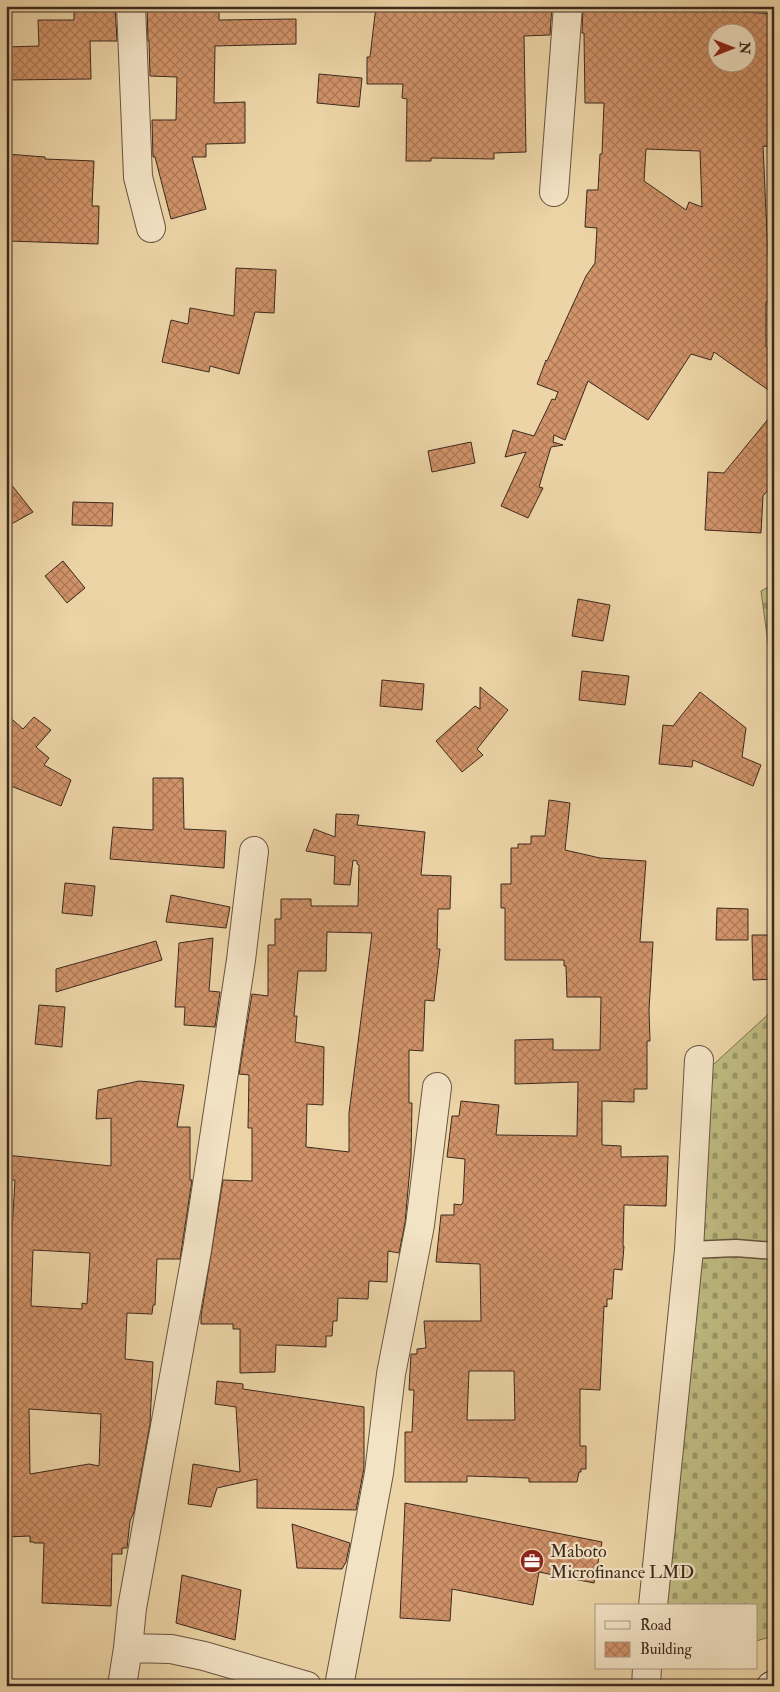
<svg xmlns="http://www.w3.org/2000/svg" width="780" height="1692" font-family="'IM FELL Double Pica',serif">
<defs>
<pattern id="cemetery-stones" width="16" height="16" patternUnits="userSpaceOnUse" patternTransform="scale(1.25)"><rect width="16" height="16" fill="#bfbb81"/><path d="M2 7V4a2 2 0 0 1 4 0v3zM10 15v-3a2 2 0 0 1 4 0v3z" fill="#9c9869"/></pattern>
<pattern id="building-cross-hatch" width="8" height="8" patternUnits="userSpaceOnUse" patternTransform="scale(1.25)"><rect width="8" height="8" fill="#d19369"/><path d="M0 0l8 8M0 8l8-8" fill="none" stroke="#ab7856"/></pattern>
</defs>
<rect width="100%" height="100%" fill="#ecd4a6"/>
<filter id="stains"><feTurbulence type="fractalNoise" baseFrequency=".004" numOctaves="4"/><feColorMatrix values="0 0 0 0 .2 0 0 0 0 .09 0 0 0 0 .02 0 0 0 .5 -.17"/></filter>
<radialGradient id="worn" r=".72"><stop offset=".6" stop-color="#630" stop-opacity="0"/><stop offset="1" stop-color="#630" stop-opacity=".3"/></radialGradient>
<path fill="url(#cemetery-stones)" stroke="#7e7250" d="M 774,584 L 774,688 L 761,591 Z
M 774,1009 L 774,1636 L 756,1641 L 756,1606 L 666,1606 L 691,1085 Z"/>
<path fill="url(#building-cross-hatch)" stroke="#3c2a1f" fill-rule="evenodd" d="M 74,6 L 115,6 L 117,41 L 90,41 L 91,79 L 6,80 L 6,47 L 39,46 L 38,20 L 74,20 Z
M 147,6 L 219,6 L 219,20 L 296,19 L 296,44 L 215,46 L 214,103 L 245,102 L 245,143 L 206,144 L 206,157 L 192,157 L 206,209 L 171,219 L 155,157 L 153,157 L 152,120 L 176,120 L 177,77 L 150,76 L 149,41 L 148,41 Z
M 376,6 L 552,6 L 550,35 L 524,36 L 526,152 L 494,153 L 494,159 L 431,158 L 431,161 L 406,161 L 407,99 L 402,98 L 403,84 L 367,84 L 367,57 L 370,57 Z
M 583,6 L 713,6 L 713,10 L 774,14 L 774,147 L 763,146 L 768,257 L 773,257 L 773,302 L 766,302 L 766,347 L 774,353 L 774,394 L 714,352 L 711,360 L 691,354 L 648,420 L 588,381 L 565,440 L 554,435 L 553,442 L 563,445 L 551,447 L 539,487 L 543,488 L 528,518 L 501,506 L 526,452 L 505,457 L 513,430 L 534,436 L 552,399 L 555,400 L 558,392 L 537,384 L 546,360 L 547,361 L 586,276 L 595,263 L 597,228 L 585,227 L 587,190 L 598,190 L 600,154 L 602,154 L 604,103 L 585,103 L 584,33 L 582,33 ZM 718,32 L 748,32 L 748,62 L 718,62 ZM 646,149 L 700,151 L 702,207 L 689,202 L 686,210 L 644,181 Z
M 319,74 L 362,78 L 359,107 L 317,103 Z
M 6,154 L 45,157 L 45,159 L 94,161 L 92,206 L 99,206 L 98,244 L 8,241 L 9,198 L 6,198 Z
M 236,268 L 276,270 L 274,313 L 255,312 L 239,374 L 210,366 L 209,372 L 162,362 L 171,320 L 188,324 L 190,308 L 234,316 Z
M 774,412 L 774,483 L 763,496 L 761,533 L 705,530 L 708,472 L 724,473 Z
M 471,442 L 475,463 L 432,472 L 428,451 Z
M 6,478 L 33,512 L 6,527 Z
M 73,502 L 113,503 L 112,526 L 72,525 Z
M 63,561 L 85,588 L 67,603 L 45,576 Z
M 578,599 L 610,605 L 603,641 L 572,636 Z
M 582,671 L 629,676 L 625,705 L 579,700 Z
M 382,680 L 424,684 L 422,710 L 380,706 Z
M 480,687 L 508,710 L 477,749 L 483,755 L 462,772 L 436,741 L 475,706 L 480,709 Z
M 700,692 L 746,728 L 742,757 L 761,765 L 753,786 L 693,760 L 692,767 L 659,764 L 663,725 L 673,726 Z
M 6,714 L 23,729 L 34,717 L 51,730 L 36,747 L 49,758 L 44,765 L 71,780 L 61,806 L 6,784 Z
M 153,778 L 183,778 L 184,829 L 226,831 L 224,868 L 110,859 L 113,827 L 153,830 Z
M 549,800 L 570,803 L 565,850 L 600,858 L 646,861 L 640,942 L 653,942 L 649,1010 L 650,1041 L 647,1041 L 647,1089 L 634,1089 L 634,1102 L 602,1101 L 602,1145 L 621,1146 L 621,1157 L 668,1156 L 666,1206 L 624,1205 L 623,1246 L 624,1246 L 622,1270 L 614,1269 L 612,1299 L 607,1299 L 607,1307 L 604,1306 L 600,1390 L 580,1389 L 580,1446 L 586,1446 L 586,1469 L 581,1469 L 581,1472 L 579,1472 L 577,1482 L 529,1482 L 529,1478 L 467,1476 L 467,1482 L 405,1482 L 405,1432 L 412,1432 L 414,1390 L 409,1390 L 411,1354 L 417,1354 L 417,1349 L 426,1348 L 424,1321 L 481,1321 L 480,1264 L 436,1262 L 441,1215 L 454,1215 L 454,1204 L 461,1205 L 463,1202 L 465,1159 L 447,1157 L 452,1116 L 459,1116 L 461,1101 L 499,1105 L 496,1135 L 577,1136 L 578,1082 L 515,1084 L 515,1040 L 553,1039 L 553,1050 L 600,1050 L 601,997 L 567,997 L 566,966 L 564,966 L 564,960 L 505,960 L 505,908 L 501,908 L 501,884 L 511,884 L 511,848 L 518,848 L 518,844 L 531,844 L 531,836 L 545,836 ZM 469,1371 L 514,1371 L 515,1420 L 467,1420 Z
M 336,814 L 359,815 L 357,825 L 425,832 L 421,875 L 451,876 L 450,909 L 438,909 L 437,949 L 440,949 L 434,1001 L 425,1000 L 423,1051 L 409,1050 L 409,1103 L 412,1103 L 411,1157 L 405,1223 L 399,1253 L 388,1251 L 387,1282 L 369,1281 L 368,1299 L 338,1298 L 337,1321 L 333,1321 L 332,1336 L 326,1336 L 326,1347 L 276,1345 L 275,1372 L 240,1373 L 240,1329 L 233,1329 L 233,1324 L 201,1324 L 201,1316 L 223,1180 L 252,1181 L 252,1128 L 248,1128 L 249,1075 L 239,1074 L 252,994 L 268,996 L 268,945 L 275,945 L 275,919 L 281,919 L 281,899 L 311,899 L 311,906 L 358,906 L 359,865 L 357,864 L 357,861 L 353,860 L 350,885 L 334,884 L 335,856 L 306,851 L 314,829 L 335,837 ZM 327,932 L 372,933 L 349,1113 L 349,1152 L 306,1147 L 307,1104 L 323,1105 L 324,1047 L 295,1042 L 297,1016 L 294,1016 L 298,971 L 326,971 Z
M 65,883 L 95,886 L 92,916 L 62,913 Z
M 171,895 L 230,907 L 226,928 L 166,922 Z
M 717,908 L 748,909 L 748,940 L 716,940 Z
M 752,935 L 773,935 L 774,979 L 753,980 Z
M 213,938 L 209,991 L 220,992 L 215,1027 L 184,1025 L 185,1007 L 175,1007 L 179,943 Z
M 156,941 L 162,960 L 56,992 L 56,969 Z
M 39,1005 L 65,1007 L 62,1047 L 35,1044 Z
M 139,1081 L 184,1085 L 177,1127 L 190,1127 L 190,1180 L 192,1180 L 180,1259 L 157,1259 L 155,1305 L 153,1305 L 152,1314 L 127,1313 L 125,1359 L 153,1362 L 150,1424 L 134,1512 L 130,1521 L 127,1548 L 122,1548 L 122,1554 L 112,1554 L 111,1606 L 42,1603 L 44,1543 L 34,1543 L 34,1542 L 30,1542 L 30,1536 L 6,1537 L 6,1248 L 11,1248 L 15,1180 L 6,1180 L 6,1155 L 111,1166 L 111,1118 L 96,1119 L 98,1090 ZM 33,1250 L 90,1253 L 87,1304 L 82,1303 L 82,1309 L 31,1306 ZM 29,1409 L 101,1414 L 99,1466 L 89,1464 L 30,1474 Z
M 217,1381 L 243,1384 L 243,1389 L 364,1407 L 364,1468 L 356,1510 L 257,1508 L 257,1479 L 217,1488 L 211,1507 L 188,1504 L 193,1464 L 240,1472 L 236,1407 L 215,1404 Z
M 405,1503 L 602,1542 L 594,1583 L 539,1572 L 533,1605 L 452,1589 L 450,1621 L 400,1618 Z
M 292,1524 L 350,1543 L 346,1562 L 342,1569 L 297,1568 Z
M 182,1575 L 241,1590 L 235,1640 L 176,1623 Z"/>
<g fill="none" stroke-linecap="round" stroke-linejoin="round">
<g stroke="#685441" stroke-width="19">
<path id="lane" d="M 689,1250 L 736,1248 L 774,1251"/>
</g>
<g stroke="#685441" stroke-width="30">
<path id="street" d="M 131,6 L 138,177 L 151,228
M 554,192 L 568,6
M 653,1606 L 689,1250 L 699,1060
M 128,1648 L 171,1649 L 204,1656 L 307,1686
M 122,1686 L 128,1648 L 132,1608 L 197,1250 L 241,960 L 254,851
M 339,1686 L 379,1473 L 391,1374 L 420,1225 L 437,1087
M 646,1686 L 647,1668"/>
</g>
<g stroke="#3c2a1f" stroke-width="30">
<path id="secondary" d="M 771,1686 L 774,1685"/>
</g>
<use href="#lane" stroke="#f3e3c5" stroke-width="16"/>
<use href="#street" stroke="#f3e3c5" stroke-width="28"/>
<use href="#secondary" stroke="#f3e3c5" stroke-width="28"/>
</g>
<defs>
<g id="office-disc" transform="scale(1.25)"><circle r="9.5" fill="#8f2418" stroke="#f3e3c5"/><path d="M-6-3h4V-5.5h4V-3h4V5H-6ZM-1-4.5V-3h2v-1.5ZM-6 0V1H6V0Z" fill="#fff"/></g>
</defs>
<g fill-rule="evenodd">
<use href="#office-disc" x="532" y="1561"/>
</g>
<g text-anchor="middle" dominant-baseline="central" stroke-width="4.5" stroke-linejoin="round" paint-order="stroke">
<g font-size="18" fill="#3c2a1f" stroke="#f3e3c5" text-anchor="start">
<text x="550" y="1551">Maboto<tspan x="550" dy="21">Microfinance LMD</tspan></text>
</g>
</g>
<rect width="780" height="1692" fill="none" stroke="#ecd4a6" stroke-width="25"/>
<rect x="8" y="8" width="765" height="1677" fill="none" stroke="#3c2a1f" stroke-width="2.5"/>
<rect x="12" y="12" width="755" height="1667" fill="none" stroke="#3c2a1f"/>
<rect x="595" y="1604" width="162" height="65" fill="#f3e3c5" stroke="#aa9983"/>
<rect x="605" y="1621" width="25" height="8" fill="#f3e3c5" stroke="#aa9983"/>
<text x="640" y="1630" font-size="15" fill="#3c2a1f">Road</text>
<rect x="605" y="1642" width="25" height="15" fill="url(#building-cross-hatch)" stroke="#aa9983"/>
<text x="640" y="1654" font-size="15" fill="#3c2a1f">Building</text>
<g transform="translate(732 48) rotate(90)"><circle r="24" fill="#f3e3c5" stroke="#aa9983"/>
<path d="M0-4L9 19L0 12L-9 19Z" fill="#8f2418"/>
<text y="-8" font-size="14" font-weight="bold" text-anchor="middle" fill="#3c2a1f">N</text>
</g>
<rect width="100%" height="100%" filter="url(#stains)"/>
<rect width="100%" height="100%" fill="url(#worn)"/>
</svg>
